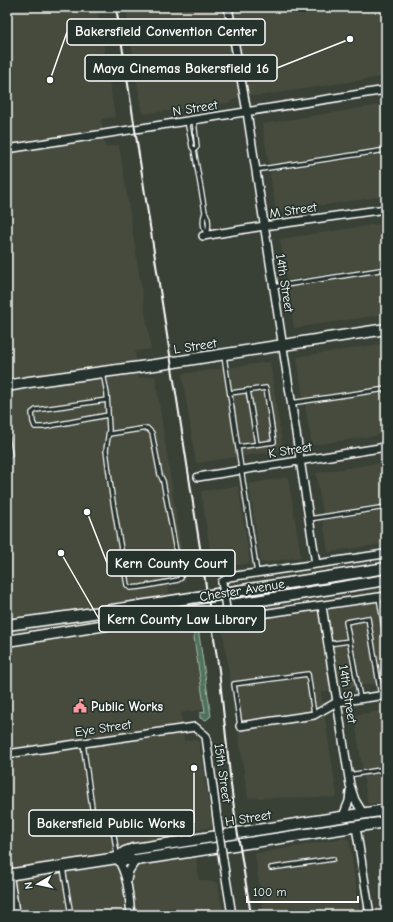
<svg xmlns="http://www.w3.org/2000/svg" width="393" height="922" font-family="'Comic Neue',sans-serif">
<rect width="100%" height="100%" fill="#394137"/>
<filter id="ink" filterUnits="userSpaceOnUse"><feTurbulence type="fractalNoise" baseFrequency=".025" numOctaves="2"/><feDisplacementMap in="SourceGraphic" scale="8" xChannelSelector="R" yChannelSelector="G"/><feConvolveMatrix kernelMatrix="1 2 1 2 8 2 1 2 1" color-interpolation-filters="sRGB"/></filter>
<g filter="url(#ink)">
<path fill="#464b3e" d="M 7,7 L 97,7 L 115,117 L 101,119 L 105,147 L 119,145 L 151,349 L 135,351 L 139,378 L 155,376 L 186,581 L 168,584 L 172,623 L 193,620 L 206,709 L 181,713 L 184,741 L 195,739 L 199,742 L 212,827 L 193,830 L 199,880 L 218,883 L 223,915 L 7,915 Z
M 126,7 L 386,7 L 386,76 L 258,96 L 252,95 L 236,98 L 229,103 L 142,114 Z
M 386,104 L 386,146 L 269,164 L 262,124 Z
M 386,154 L 386,198 L 380,199 L 378,197 L 276,212 L 270,172 Z
M 386,223 L 386,265 L 287,280 L 280,239 Z
M 386,272 L 386,314 L 294,328 L 288,287 Z
M 386,343 L 386,385 L 303,398 L 297,357 Z
M 270,362 L 283,450 L 196,463 L 182,374 Z
M 386,392 L 386,434 L 312,445 L 305,404 Z
M 386,462 L 386,503 L 323,514 L 316,473 Z
M 288,477 L 301,557 L 261,563 L 249,484 Z
M 238,486 L 250,563 L 213,569 L 201,491 Z
M 386,511 L 386,545 L 381,544 L 328,552 L 323,520 Z
M 377,602 L 386,657 L 386,682 L 321,692 L 337,797 L 248,798 L 222,626 Z
M 386,710 L 386,801 L 368,804 L 354,715 Z
M 344,838 L 349,840 L 350,846 L 360,915 L 264,915 L 255,854 Z"/>
<path fill="#50725d" stroke="#a8b8ae" d="M 197,621 L 211,716 L 206,720 L 200,718 L 200,713 L 205,712 L 192,624 L 190,624 L 190,622 Z"/>
<g fill="none" stroke-linecap="round" stroke-linejoin="round">
<g stroke="#fff" stroke-width="6">
<path id="lane" d="M 240,73 L 262,69
M 187,121 L 192,147 L 194,150 L 197,147 L 194,120
M 194,150 L 205,212 C 210,219 209,227 207,235
M 255,170 L 386,150
M 205,212 C 202,220 203,228 207,235
M 273,287 L 386,269
M 224,356 L 257,573
M 103,373 L 107,394 L 109,430 L 106,450 L 112,496 L 127,585 L 130,588 L 141,587 L 178,580 L 181,578 L 163,481 L 160,475 L 152,433 L 147,428 L 109,434
M 248,390 L 257,444
M 230,393 L 266,388 L 274,442 L 238,447
M 107,400 L 36,410 L 32,413 L 33,422 L 35,427 L 44,427 L 108,415
M 291,403 L 386,389
M 7,436 L 10,455
M 309,519 L 386,507
M 379,597 L 386,641
M 328,644 L 350,641
M 360,698 L 346,622 L 368,618 L 381,696
M 240,726 L 234,684 L 308,674 L 314,714
M 83,743 L 94,822 L 97,827 L 109,827 L 113,829 L 117,855
M 349,775 L 386,769
M 63,868 L 71,915
M 271,868 L 333,859"/>
</g>
<g stroke="#fff" stroke-width="10">
<path id="street" d="M 228,7 L 247,112 L 316,564
M 7,149 L 386,90
M 203,236 L 264,226 L 386,209
M 198,477 L 386,447
M 222,582 L 229,577 L 384,554 L 386,555
M 322,606 L 350,785 L 355,800 L 363,813
M 227,615 L 233,618 L 386,596
M 240,726 L 314,715 L 337,702 L 386,695
M 7,754 L 195,727 L 206,736 L 218,826
M 343,816 L 349,801 L 350,791
M 356,827 L 370,915
M 117,858 C 128,875 129,896 131,915
M 223,860 L 232,915
M 127,880 L 129,871 L 136,860"/>
</g>
<g stroke="#fff" stroke-width="13">
<path id="secondary" d="M 7,386 L 29,382 L 162,364 L 386,329
M 7,625 L 80,615 L 386,568
M 7,641 L 386,580
M 117,858 L 125,852 L 134,849 L 386,810
M 7,870 L 14,915
M 7,875 L 117,858 L 126,860 L 136,860 L 386,822"/>
</g>
<use href="#lane" stroke="#26332d" stroke-width="3.5"/>
<use href="#street" stroke="#26332d" stroke-width="7"/>
<use href="#secondary" stroke="#26332d" stroke-width="10"/>
<path stroke="#fff" stroke-width="2" d="M 116,7 L 219,670 L 231,785 L 236,823 L 251,915"/>
<g stroke="#fff" stroke-width="10" stroke-linecap="butt">
<path id="street-bridge" d="M 222,582 L 227,615
M 218,826 L 223,860"/>
</g>
<use href="#street-bridge" stroke="#26332d" stroke-width="7"/>
</g>
</g>
<defs>
<g id="civic-bare" transform="scale(1.08)"><path d="M-.6-6.5H3V-4.5H.6V-3L4-1V1h2V6H-6V1h2V-1L-.6-3ZM-1.2 2.5V6h2.4V2.5Z" fill="#ff9aa2" stroke="#26332d" stroke-width="2.5" paint-order="stroke"/></g>
</defs>
<g fill-rule="evenodd">
<use href="#civic-bare" x="80" y="706"/>
</g>
<g text-anchor="middle" dominant-baseline="central" stroke-width="3.5" stroke-linejoin="round" paint-order="stroke">
<g font-size="13" fill="#fff" stroke="#26332d">
<text transform="translate(195 108) rotate(-9)">N Street</text>
<text transform="translate(293 210) rotate(-8)">M Street</text>
<text transform="translate(285 283) rotate(81)">14th Street</text>
<text transform="translate(195 346) rotate(-9)">L Street</text>
<text transform="translate(290 450) rotate(-9)">K Street</text>
<text transform="translate(242 590) rotate(-9)">Chester Avenue</text>
<text transform="translate(348 694) rotate(81)">14th Street</text>
<text transform="translate(103 728) rotate(-8)">Eye Street</text>
<text transform="translate(223 773) rotate(82)">15th Street</text>
<text transform="translate(248 818) rotate(-9)">H Street</text>
</g>
<g font-size="13" font-weight="bold" fill="#fff" stroke="#26332d" text-anchor="start">
<text x="91" y="706">Public Works</text>
</g>
</g>
<path fill="none" stroke="#fff" stroke-width="1.5" d="M50 80L67 32M350 39L277 68M87 512L107 563M61 553L99 619M194 768L194 823"/>
<g fill="#fff" stroke="#26332d" stroke-width="1.5">
<circle cx="50" cy="80" r="4"/>
<circle cx="350" cy="39" r="4"/>
<circle cx="87" cy="512" r="4"/>
<circle cx="61" cy="553" r="4"/>
<circle cx="194" cy="768" r="4"/>
</g>
<g fill="#26332d" stroke="#fff" stroke-width="1.5">
<rect x="67" y="19" width="198" height="26" rx="4"/>
<rect x="85" y="55" width="192" height="26" rx="4"/>
<rect x="107" y="550" width="128" height="26" rx="4"/>
<rect x="99" y="606" width="166" height="26" rx="4"/>
<rect x="29" y="810" width="165" height="26" rx="4"/>
</g>
<g font-size="14" text-anchor="middle" font-weight="bold" fill="#fff">
<text x="166" y="36">Bakersfield Convention Center</text>
<text x="181" y="73">Maya Cinemas Bakersfield 16</text>
<text x="171" y="568">Kern County Court</text>
<text x="182" y="624">Kern County Law Library</text>
<text x="111" y="828">Bakersfield Public Works</text>
</g>
<rect width="393" height="922" fill="none" stroke="#26332d" stroke-width="24"/>
<rect x="12" y="12" width="369" height="898" fill="none" stroke="#fff" stroke-width="1.5" filter="url(#ink)"/>
<g transform="translate(38 884) rotate(261)" stroke="#26332d" stroke-width="3" paint-order="stroke">
<path d="M0-3L7 15L0 10L-7 15Z" fill="#ffffff"/>
<text y="-6" font-size="11" font-weight="bold" text-anchor="middle" fill="#ffffff">N</text>
</g>
<path d="M247 896v6h111v-6" fill="none" stroke="#ffffff" stroke-width="2"/>
<text x="253" y="896" font-size="12" fill="#ffffff" stroke="#26332d" stroke-width="3" paint-order="stroke">100 m</text>
</svg>
